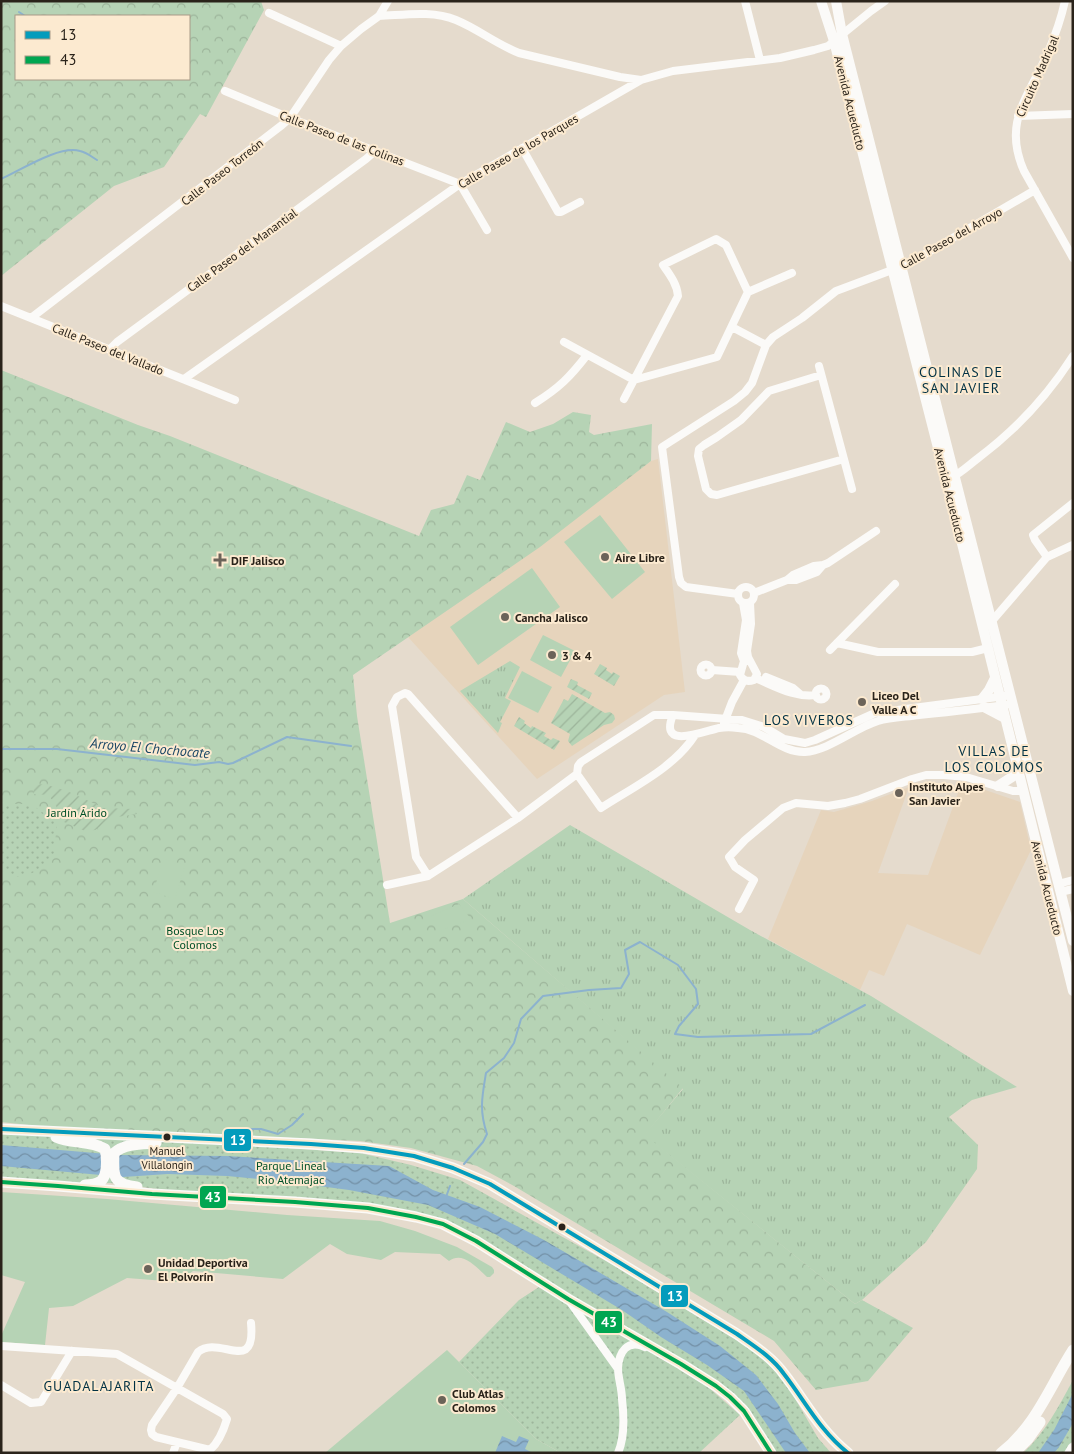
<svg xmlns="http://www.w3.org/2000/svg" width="1074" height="1454" font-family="'PT Sans',sans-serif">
<defs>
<pattern id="grass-tufts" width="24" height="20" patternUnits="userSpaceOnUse" patternTransform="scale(1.25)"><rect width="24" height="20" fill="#b6d3b5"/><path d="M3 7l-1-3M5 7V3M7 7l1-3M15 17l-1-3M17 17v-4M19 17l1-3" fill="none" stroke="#9db59b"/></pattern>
<pattern id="forest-crowns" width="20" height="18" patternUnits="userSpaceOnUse" patternTransform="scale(1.25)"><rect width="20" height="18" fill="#b6d3b5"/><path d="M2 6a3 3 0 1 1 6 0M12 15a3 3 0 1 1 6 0" fill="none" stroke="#9db59b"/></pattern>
<pattern id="park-dots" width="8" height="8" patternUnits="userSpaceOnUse" patternTransform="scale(1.25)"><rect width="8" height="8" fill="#b6d3b5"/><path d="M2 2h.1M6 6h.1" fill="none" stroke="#9db59b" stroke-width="1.8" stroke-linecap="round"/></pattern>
<pattern id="garden-furrows" width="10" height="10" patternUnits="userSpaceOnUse" patternTransform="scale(1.25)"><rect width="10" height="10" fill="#b6d3b5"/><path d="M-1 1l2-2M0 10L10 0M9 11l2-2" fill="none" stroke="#9db59b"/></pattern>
<pattern id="water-waves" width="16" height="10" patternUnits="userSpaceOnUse" patternTransform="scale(1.25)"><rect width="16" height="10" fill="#8cb2ce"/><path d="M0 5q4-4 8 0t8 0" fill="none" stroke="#7390a6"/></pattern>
</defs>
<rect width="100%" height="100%" fill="#e5dbcd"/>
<path fill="#e6d4bc" d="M 658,459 L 685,692 L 664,695 L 537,779 L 408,637 L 651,461 Z
M 962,782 L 1020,802 L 1031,850 L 980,955 L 907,924 L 884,976 L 869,970 L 860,990 L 768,939 L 821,810 L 834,812 L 872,801 L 909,787 L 878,873 L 928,875 Z"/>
<path fill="url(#grass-tufts)" d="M 510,661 L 520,667 L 505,698 L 511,701 L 500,722 L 502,723 L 498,733 L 460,691 Z
M 570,825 L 750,930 L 871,996 L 1017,1087 L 972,1100 L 949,1117 L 978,1145 L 977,1169 L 926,1242 L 862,1300 L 855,1304 L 644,1135 L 683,1089 L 463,899 Z"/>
<path fill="url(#forest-crowns)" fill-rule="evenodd" d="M 1,1 L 261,1 L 264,10 L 206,117 L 200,114 L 164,167 L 114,186 L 1,276 ZM 16,16 L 189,16 L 189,79 L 16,79 Z
M 1,370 L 138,425 L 170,436 L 419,536 L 431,510 L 454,504 L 467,475 L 480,480 L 506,422 L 530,432 L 553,424 L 573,412 L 591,415 L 589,432 L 594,435 L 652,424 L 651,461 L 540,547 L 353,675 L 357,716 L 390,923 L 463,899 L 683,1088 L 645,1135 L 855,1304 L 862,1300 L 913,1328 L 868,1381 L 816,1390 L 774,1341 L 514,1186 L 477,1166 L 411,1148 L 360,1141 L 47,1127 L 1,1122 Z"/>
<path fill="url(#park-dots)" d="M 9,804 L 31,804 L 57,823 L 54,853 L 48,865 L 22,878 L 10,874 L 1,870 L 1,811 Z
M 1,1134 L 186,1141 L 360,1153 L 411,1165 L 460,1180 L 606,1261 L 756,1352 L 783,1378 L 818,1438 L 831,1453 L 774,1453 L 741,1403 L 429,1217 L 181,1192 L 110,1183 L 63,1184 L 1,1179 Z
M 542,1285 L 665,1361 L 708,1387 L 740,1415 L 699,1453 L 561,1453 L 536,1439 L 459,1362 L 519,1300 Z
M 1073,1380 L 1073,1440 L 1065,1453 L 1023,1453 C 1045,1433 1059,1406 1073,1380 Z"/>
<path fill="url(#garden-furrows)" d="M 600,664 L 607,668 L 606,670 L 612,674 L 613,672 L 620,676 L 614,686 L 594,674 Z
M 571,679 L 578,682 L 577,685 L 592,693 L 589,699 L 567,687 Z
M 572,694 L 605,713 L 610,712 L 614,715 L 615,719 L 612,723 L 604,725 L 572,746 L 568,741 L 570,734 L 551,723 L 564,699 L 568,701 Z
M 519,717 L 525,721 L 524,723 L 531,728 L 532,726 L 546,733 L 544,736 L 551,740 L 553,738 L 560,741 L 554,750 L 514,726 Z
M 44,784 L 67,791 L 104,808 L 134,809 L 137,814 L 117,817 L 95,830 L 85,831 L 64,822 L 54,802 L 48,795 L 34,794 L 33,785 Z"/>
<path fill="#b6d3b5" d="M 600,515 L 645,572 L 612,599 L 564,542 Z
M 532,568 L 560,607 L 478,665 L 450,627 Z
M 543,635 L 575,651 L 561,677 L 530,660 Z
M 522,671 L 552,687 L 538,713 L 508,698 Z
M 164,859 L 185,865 L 175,899 L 153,892 Z
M 459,904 L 471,919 L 440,931 L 431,916 Z
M 1,1192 L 107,1199 L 287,1215 L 380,1221 L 415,1231 L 457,1247 L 492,1267 L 494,1270 L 494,1273 L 490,1277 L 487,1277 C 476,1267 463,1251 449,1261 L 440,1254 L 395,1252 L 381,1260 L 347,1254 L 330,1244 L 283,1279 L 193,1271 L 178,1282 L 127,1278 L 73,1306 L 49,1308 L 45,1345 L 1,1342 L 1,1336 L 25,1282 L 1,1275 Z
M 447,1350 L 536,1439 L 561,1453 L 325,1453 Z"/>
<path fill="url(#water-waves)" d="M 1,1145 L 119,1155 L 227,1156 L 389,1166 L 433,1190 L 480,1207 L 544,1240 L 667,1312 L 720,1346 L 756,1375 L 778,1404 L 795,1433 L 810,1453 L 786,1453 L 744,1391 L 707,1365 L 661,1337 L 622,1310 L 495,1234 L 428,1205 L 349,1190 L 289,1182 L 227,1176 L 168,1174 L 123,1177 L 1,1166 Z
M 1073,1393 L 1073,1423 L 1059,1447 L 1054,1453 L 1038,1453 L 1054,1430 Z
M 502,1436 L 516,1442 L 519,1436 L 529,1440 L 525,1449 L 533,1453 L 495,1453 Z"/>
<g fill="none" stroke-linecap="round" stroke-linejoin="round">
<path stroke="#8cb2ce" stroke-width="2" d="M 19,12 L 25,16
M 1,179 C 21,170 59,145 80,151 C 86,152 92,157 97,160
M 1,749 L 57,749 L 195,765 L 219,762 L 228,764 L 233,763 L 287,737 L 351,746
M 245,1129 L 261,1129 L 278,1134 L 292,1125 L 303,1114
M 464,1164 L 483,1142 L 487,1134 C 479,1110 482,1097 486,1073 L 504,1058 L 514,1043 L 521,1019 L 543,996 L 589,990 L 621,988 L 629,974 L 625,950 L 640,942 L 678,965 L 696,989 L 698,1004 L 679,1026 L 675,1034 L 698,1037 L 811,1034 L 865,1005
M 446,1197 L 450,1186"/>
<path stroke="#fbfaf8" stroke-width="8" d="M 745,1 L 760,60
M 1065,1 C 1061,19 1055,36 1048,52 C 1029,97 1002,121 1024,171 L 1073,258
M 269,13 L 341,46
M 379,16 C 404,15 432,10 456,20 C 478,29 496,44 519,53 L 620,77 L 641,80
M 225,91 L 290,118 L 460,184 L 487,230
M 1018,116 L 1073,114
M 522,148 L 558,212 L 561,212 L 580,202
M 1,306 L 235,400
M 31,318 L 282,125 L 290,118 L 329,60 L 341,46 L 361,29 L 379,16 L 388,1
M 732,327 L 766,345
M 564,342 L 634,380 L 717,357 L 748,292 L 792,273
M 110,349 L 117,342 L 366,159 L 375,151
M 819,366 L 852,489
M 821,375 L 769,391 L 741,420 L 717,437 L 704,445 L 699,449 L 698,456 L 706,489 L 711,494 L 717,495 L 844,459
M 184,379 L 460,184 L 641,80 L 673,71 L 780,58 L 814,50 L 828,46 L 871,11 L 885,1
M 624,399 L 678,296 C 677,284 670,275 663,265 L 716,239 L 726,245 L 748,292
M 535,403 C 559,388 570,377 587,355
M 952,477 C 961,473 969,465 977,459 C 1016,430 1047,397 1073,356
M 1047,557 L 1035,540 L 1033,535 L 1073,503
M 787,580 L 796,580 L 817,572 L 823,565
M738 595a8 8 0 1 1 16 0a8 8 0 1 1-16 0Z
M 754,593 L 787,580 L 793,575 L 814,566 L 823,565 L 828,563 L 876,531
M 738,594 L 686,587 L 681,583 L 679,577 L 662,447 L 734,401 L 745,392 L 752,383 L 766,345 L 773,337 L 802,318 L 836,291 L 908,264 L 1035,190
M 743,603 L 746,620 L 741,653 L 744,661 L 740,675 C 743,681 748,682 754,680 L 757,674 L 748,657 L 747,651 L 751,624 L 750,603
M 992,621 L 1047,557 L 1073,545
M 837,643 L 878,652 L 972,652 L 988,648
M 830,650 L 895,584
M700.5 670a5.5 5.5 0 1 1 11 0a5.5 5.5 0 1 1-11 0Z
M 712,670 L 740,672
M 766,677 L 793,688 L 800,694
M 755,678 C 775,686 794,698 816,695
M815.5 694a5.5 5.5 0 1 1 11 0a5.5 5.5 0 1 1-11 0Z
M 1005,696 L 875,713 L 815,740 L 805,743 L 784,739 L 764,727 L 742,720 L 673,715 C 658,751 704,731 719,728 C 725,727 732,727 738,728 C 763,729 780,753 805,752 C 828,751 855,728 878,721 C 891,717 906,717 919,715 C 948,712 977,709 1006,705
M 673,715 L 654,715 L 581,762 L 578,766 L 577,774 L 601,808 C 633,787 674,768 695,735
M 724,723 L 732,702 L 744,680
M 428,876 L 416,857 L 392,706 L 397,697 L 405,693 L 408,694 L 518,818
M 1058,884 L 1073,880
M 387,885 L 428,876 L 518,818 L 577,774
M 1060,892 L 1073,889
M 739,909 L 754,880 L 735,867 L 729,857 L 745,840 L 783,808 L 796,803 L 828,806 L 845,803 L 860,799 L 912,779 L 926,775 L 944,775 L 966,777 L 1013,791 L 1023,791
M 570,1302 L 618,1369
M 1,1346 L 117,1354 L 223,1414 L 227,1419 C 224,1429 218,1443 210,1450 L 156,1437 L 152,1434 L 151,1430 L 152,1425 L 177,1388 L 198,1352 C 219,1334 256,1376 251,1323
M 1,1385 L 31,1403 L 41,1402 L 72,1351
M 173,1453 L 177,1442
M 618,1453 C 625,1437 624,1416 622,1399 C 622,1389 618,1378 618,1368 C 619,1352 627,1339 645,1347"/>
<path stroke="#fbfaf8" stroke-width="10" d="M 821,1 L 834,41 L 946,479 L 1073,991
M 836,1 L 842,34 L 1073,941
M 982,699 L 989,690 L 995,678
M 984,707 L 1005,718
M 998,786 L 1012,777 L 1017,768"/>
<path stroke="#fbfaf8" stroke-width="11" d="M 1,1129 L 311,1144 L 364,1148 L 414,1156 L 453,1168 L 490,1184 L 737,1334 C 754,1346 772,1357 784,1374 C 805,1401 820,1431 848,1453
M 56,1137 C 71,1144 91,1140 105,1149 C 107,1157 108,1175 101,1181 C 97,1184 89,1185 85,1185
M 1,1182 L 58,1186 L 152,1194 L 295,1202 L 368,1208 L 416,1217 L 443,1224 L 476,1241 L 568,1299 L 681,1364 L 716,1386 L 730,1397 L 744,1411 L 771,1453
M 137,1187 C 112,1184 113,1176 114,1153 C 125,1143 143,1144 156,1143
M 1001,1453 C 1036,1426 1050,1386 1073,1350
M 1014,1453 L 1028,1439 L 1040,1422
M 1070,1453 L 1073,1448"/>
<g stroke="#fcead0" stroke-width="8">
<path id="bus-1" d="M 1,1129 L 311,1144 L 364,1148 L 414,1156 L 453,1168 L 490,1184 L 737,1334 C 754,1346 772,1357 784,1374 C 805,1401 820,1431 848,1453"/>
</g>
<g stroke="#fcead0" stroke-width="8">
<path id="bus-2" d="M 1,1182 L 58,1186 L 152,1194 L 295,1202 L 368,1208 L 416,1217 L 443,1224 L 476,1241 L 568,1299 L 681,1364 L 716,1386 L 730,1397 L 744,1411 L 771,1453"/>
</g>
<use href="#bus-1" stroke="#049cbc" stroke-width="4"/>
<use href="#bus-2" stroke="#00a651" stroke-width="4"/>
</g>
<g fill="#6b6359" stroke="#fcead0" stroke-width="2">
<circle cx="605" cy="557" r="5"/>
<path d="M217.5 552.5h5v5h5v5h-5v5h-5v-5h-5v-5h5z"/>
<circle cx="505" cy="617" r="5"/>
<circle cx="552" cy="655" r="5"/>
<circle cx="862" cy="702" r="5"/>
<circle cx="899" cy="793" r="5"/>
<circle cx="148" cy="1269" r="5"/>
<circle cx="442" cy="1400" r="5"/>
</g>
<g fill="#2a231a" stroke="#fcead0" stroke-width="2">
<circle cx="167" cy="1137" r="4.5"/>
<circle cx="562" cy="1227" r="4.5"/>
</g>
<g text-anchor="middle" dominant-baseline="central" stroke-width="4" stroke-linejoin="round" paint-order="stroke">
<g font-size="11" fill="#2a231a" stroke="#fcead0">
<text x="167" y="1151">Manuel<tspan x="167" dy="14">Villalongin</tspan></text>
</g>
<g font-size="12" fill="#2a231a" stroke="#fcead0">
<text transform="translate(1037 76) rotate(-66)">Circuito Madrigal</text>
<text transform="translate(850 103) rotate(76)">Avenida Acueducto</text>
<text transform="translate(342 138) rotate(21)">Calle Paseo de las Colinas</text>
<text transform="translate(518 151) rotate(-30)">Calle Paseo de los Parques</text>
<text transform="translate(222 172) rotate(-38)">Calle Paseo Torreón</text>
<text transform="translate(951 238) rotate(-29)">Calle Paseo del Arroyo</text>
<text transform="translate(242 250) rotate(-36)">Calle Paseo del Manantial</text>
<text transform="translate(108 349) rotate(22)">Calle Paseo del Vallado</text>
<text transform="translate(950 495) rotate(76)">Avenida Acueducto</text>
<text transform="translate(1047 888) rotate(76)">Avenida Acueducto</text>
</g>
<g font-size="12" font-weight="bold" fill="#2a231a" stroke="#fcead0" text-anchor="start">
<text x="615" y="557">Aire Libre</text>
<text x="231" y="560">DIF Jalisco</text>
<text x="515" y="617">Cancha Jalisco</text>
<text x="562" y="655">3 &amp; 4</text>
<text x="872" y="695">Liceo Del<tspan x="872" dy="14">Valle A C</tspan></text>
<text x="909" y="786">Instituto Alpes<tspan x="909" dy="14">San Javier</tspan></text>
<text x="158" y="1262">Unidad Deportiva<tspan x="158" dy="14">El Polvorín</tspan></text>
<text x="452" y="1393">Club Atlas<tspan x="452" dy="14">Colomos</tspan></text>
</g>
<g font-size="12" fill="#005028" stroke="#fcead0">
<text x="77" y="812">Jardín Árido</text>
<text x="195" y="930">Bosque Los<tspan x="195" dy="14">Colomos</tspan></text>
<text x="291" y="1165">Parque Lineal<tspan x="291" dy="14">Rio Atemajac</tspan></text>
</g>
<g font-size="14" letter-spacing="1" fill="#003144" stroke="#fcead0">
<text x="961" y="372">COLINAS DE<tspan x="961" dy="16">SAN JAVIER</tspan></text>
<text x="809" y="720">LOS VIVEROS</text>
<text x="994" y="751">VILLAS DE<tspan x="994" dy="16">LOS COLOMOS</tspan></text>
<text x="99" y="1386">GUADALAJARITA</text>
</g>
<g font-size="14" font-style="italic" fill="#174464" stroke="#fcead0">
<text transform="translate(150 748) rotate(5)">Arroyo El Chochocate</text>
</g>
</g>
<g stroke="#fcead0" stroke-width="2">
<rect x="223" y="1128" width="29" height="24" rx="5" fill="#049cbc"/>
<rect x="199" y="1185" width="28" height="24" rx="5" fill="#00a651"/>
<rect x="660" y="1284" width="29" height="24" rx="5" fill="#049cbc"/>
<rect x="594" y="1310" width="29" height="24" rx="5" fill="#00a651"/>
</g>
<g font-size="14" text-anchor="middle" font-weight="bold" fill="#fff">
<text x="238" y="1145">13</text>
<text x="213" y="1202">43</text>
<text x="675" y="1301">13</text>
<text x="609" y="1327">43</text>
</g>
<rect width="1074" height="1454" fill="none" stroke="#2a231a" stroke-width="5"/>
<rect x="15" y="15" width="175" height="65" fill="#fcead0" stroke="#a89a87"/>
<rect x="25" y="31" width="25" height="8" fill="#049cbc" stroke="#a89a87"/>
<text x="60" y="40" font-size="15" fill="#2a231a">13</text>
<rect x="25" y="56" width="25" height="8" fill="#00a651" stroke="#a89a87"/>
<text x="60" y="65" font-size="15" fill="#2a231a">43</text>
</svg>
